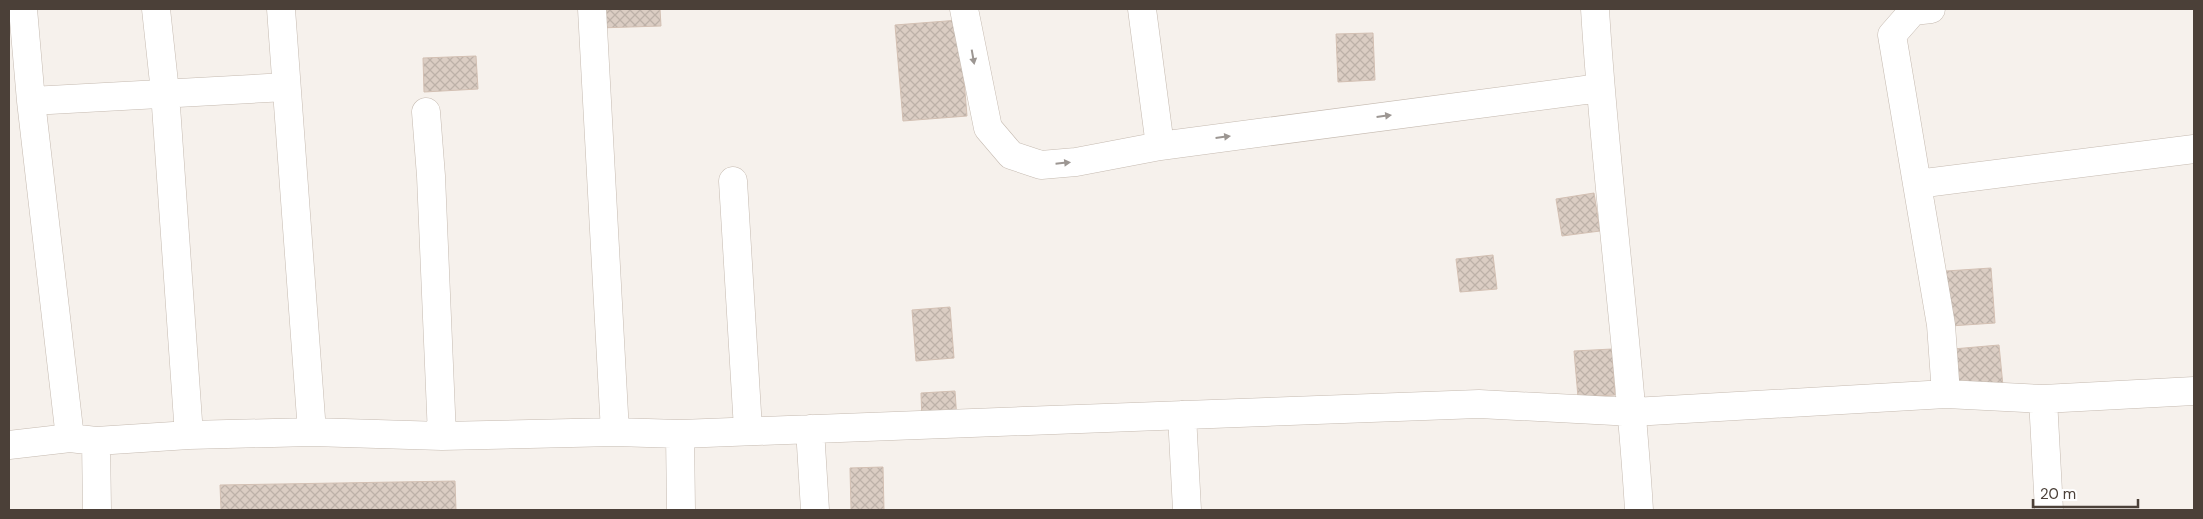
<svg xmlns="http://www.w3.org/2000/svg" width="2203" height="519" font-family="'DM Sans',sans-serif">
<defs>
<pattern id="building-cross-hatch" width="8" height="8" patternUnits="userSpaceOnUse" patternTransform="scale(1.25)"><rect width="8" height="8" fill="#dbcdc3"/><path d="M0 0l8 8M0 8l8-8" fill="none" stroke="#bdb1a8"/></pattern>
</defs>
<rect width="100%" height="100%" fill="#f6f1ec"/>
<path fill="url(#building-cross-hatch)" stroke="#d3c0b3" d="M 597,9 L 660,9 L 661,26 L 598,28 Z
M 959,20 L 967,116 L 903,121 L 895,25 Z
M 1373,33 L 1375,80 L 1338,82 L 1336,34 Z
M 476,56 L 478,89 L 424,92 L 423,58 Z
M 1594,193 L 1600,231 L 1562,236 L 1556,199 Z
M 1493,255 L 1497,289 L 1460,292 L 1456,259 Z
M 1991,268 L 1995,323 L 1950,326 L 1946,271 Z
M 950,307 L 954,358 L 916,361 L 912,310 Z
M 1999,345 L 2003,386 L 1957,389 L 1953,349 Z
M 1612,349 L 1615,395 L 1578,397 L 1574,351 Z
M 955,391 L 957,420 L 922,422 L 921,393 Z
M 883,467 L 884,510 L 851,510 L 850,468 Z
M 455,481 L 456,510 L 221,510 L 220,485 Z"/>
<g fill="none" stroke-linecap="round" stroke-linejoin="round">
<g stroke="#c5bab0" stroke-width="29">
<path id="street" d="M 23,9 L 31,101 L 70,438
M 156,9 L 165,92 L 189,435
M 281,9 L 312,432
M 592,9 L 615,432
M 964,9 L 988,128 L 1011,155 L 1041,165 L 1076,162 L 1160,146 L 1600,88
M 1142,9 L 1160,146
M 1595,9 C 1605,176 1629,343 1639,510
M 31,101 L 286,87
M 426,112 L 431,176 L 442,436
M 733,181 L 748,429
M 1917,184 L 1892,35 L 1913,11 L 1931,9
M 1946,394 L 1941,325 L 1917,184 L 2194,149
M 2043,399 L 2049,510
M 1182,415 L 1187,510
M 810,429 L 815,510
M 680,434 L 681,510
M 96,441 L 97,510
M 9,445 L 70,438 L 96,441 L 189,435 L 312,432 L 442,436 L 615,432 L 680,434 L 1479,404 L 1633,412 L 1946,394 L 2043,399 L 2194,391"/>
</g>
<use href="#street" stroke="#fff" stroke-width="28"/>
</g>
<defs><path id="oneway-solid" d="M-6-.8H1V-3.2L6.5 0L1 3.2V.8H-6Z" transform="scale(1.25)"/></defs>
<g fill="#9c9692">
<use href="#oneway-solid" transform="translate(973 57) rotate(80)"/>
<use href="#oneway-solid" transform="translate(1384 116) rotate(-7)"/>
<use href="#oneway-solid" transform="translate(1223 137) rotate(-7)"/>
<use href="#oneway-solid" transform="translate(1063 163) rotate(-6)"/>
</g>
<rect width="2203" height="519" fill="none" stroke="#4b4038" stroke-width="20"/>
<path d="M2033 499v8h105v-8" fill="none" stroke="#4b4038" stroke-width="2.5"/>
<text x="2040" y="499" font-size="15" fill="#4b4038" stroke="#ffffff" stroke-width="4" paint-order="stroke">20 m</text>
</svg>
